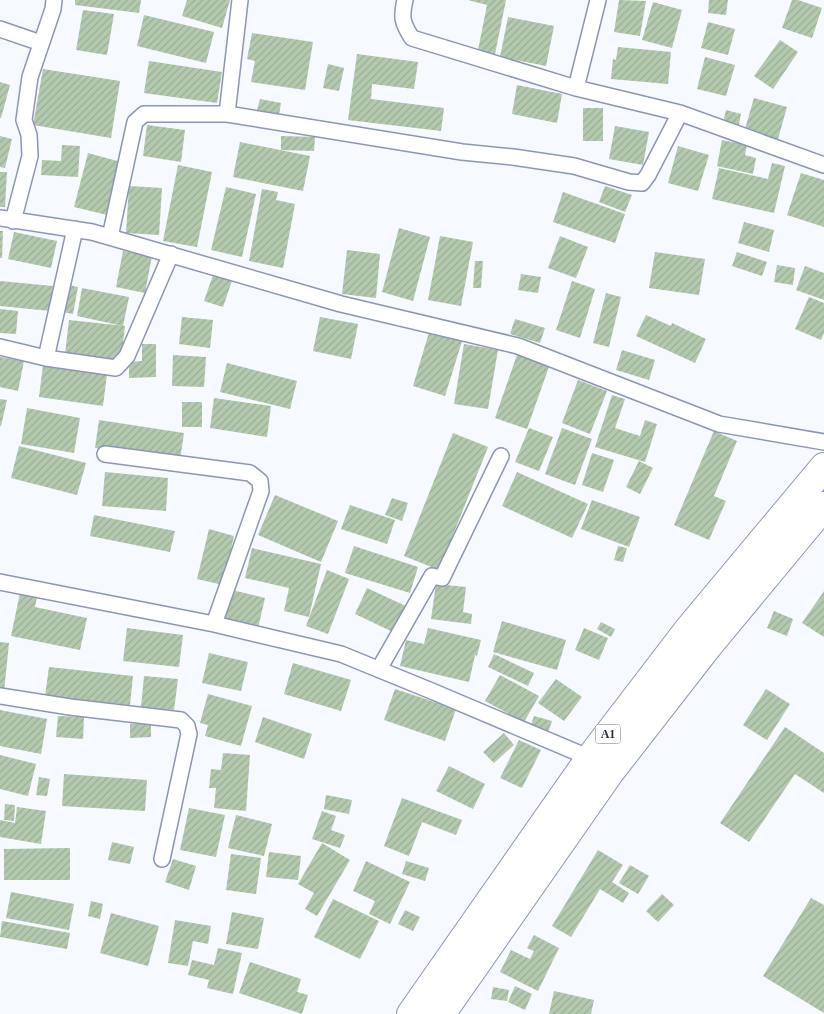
<svg xmlns="http://www.w3.org/2000/svg" width="824" height="1014" font-family="'Times New Roman',serif">
<defs>
<pattern id="building-hatch" width="6" height="6" patternUnits="userSpaceOnUse" patternTransform="scale(1.25)"><rect width="6" height="6" fill="#b3caae"/><path d="M-1 1l2-2M0 6l6-6M5 7l2-2" fill="none" stroke="#9aae96"/></pattern>
</defs>
<rect width="100%" height="100%" fill="#f6f9ff"/>
<path fill="url(#building-hatch)" d="M 75,0 L 141,0 L 139,13 L 75,5 Z
M 187,0 L 230,0 L 222,28 L 182,16 Z
M 468,0 L 506,0 L 495,54 L 478,50 L 487,5 Z
M 619,0 L 646,1 L 640,36 L 614,32 Z
M 709,0 L 728,0 L 726,15 L 708,13 Z
M 792,0 L 798,0 L 822,8 L 812,38 L 782,28 Z
M 653,2 L 682,10 L 672,48 L 642,40 Z
M 83,10 L 114,14 L 107,55 L 76,50 Z
M 144,15 L 214,32 L 206,63 L 137,46 Z
M 508,17 L 554,26 L 546,66 L 500,57 Z
M 708,22 L 735,29 L 728,55 L 701,48 Z
M 252,33 L 313,42 L 305,90 L 251,82 L 255,61 L 247,59 Z
M 780,40 L 798,52 L 773,89 L 754,76 Z
M 618,47 L 671,52 L 668,84 L 611,79 L 613,59 L 616,60 Z
M 357,54 L 418,62 L 414,89 L 372,84 L 371,99 L 444,108 L 441,131 L 348,120 Z
M 705,57 L 735,65 L 726,96 L 697,89 Z
M 149,61 L 222,72 L 217,103 L 144,93 Z
M 328,64 L 344,68 L 339,91 L 323,88 Z
M 43,69 L 120,81 L 111,138 L 33,125 Z
M 0,82 L 10,85 L 1,118 L 0,118 Z
M 517,85 L 562,94 L 557,123 L 512,114 Z
M 754,98 L 787,107 L 778,139 L 745,129 Z
M 260,99 L 281,103 L 279,115 L 257,110 Z
M 583,108 L 603,108 L 603,141 L 583,141 Z
M 726,110 L 741,114 L 738,130 L 722,127 Z
M 147,125 L 185,130 L 181,162 L 143,156 Z
M 615,126 L 649,132 L 643,165 L 609,159 Z
M 0,136 L 12,139 L 5,168 L 0,167 Z
M 281,136 L 315,137 L 314,151 L 281,150 Z
M 722,140 L 747,145 L 745,155 L 756,158 L 753,174 L 717,166 Z
M 240,142 L 310,156 L 303,191 L 233,177 Z
M 62,145 L 80,146 L 78,177 L 41,175 L 42,160 L 61,161 Z
M 678,146 L 709,155 L 698,191 L 668,183 Z
M 88,153 L 121,162 L 107,215 L 74,207 Z
M 772,163 L 785,166 L 774,213 L 712,199 L 719,168 L 768,179 Z
M 178,165 L 212,172 L 197,247 L 163,241 Z
M 0,172 L 7,172 L 5,207 L 0,207 Z
M 801,173 L 824,180 L 824,227 L 787,215 Z
M 129,186 L 162,188 L 159,235 L 126,233 Z
M 605,186 L 632,195 L 625,212 L 599,202 Z
M 226,187 L 256,194 L 242,257 L 211,250 Z
M 262,189 L 278,192 L 276,200 L 295,204 L 283,268 L 249,261 Z
M 563,192 L 625,214 L 615,243 L 553,222 Z
M 744,222 L 774,230 L 769,252 L 738,243 Z
M 399,228 L 430,237 L 413,301 L 382,292 Z
M 0,231 L 3,231 L 2,258 L 0,258 Z
M 14,232 L 57,241 L 51,268 L 8,259 Z
M 440,236 L 473,242 L 461,306 L 428,300 Z
M 560,236 L 588,247 L 576,278 L 548,268 Z
M 347,250 L 380,254 L 376,298 L 342,294 Z
M 123,251 L 152,256 L 145,293 L 116,287 Z
M 655,252 L 705,259 L 699,295 L 649,288 Z
M 737,252 L 767,262 L 762,276 L 732,266 Z
M 475,261 L 483,261 L 481,288 L 473,288 Z
M 777,265 L 795,268 L 793,285 L 774,282 Z
M 805,266 L 824,273 L 824,300 L 796,290 Z
M 214,272 L 233,278 L 223,307 L 204,301 Z
M 521,274 L 541,277 L 538,293 L 518,290 Z
M 0,281 L 53,286 L 50,311 L 0,306 Z
M 572,281 L 595,289 L 580,338 L 556,330 Z
M 68,285 L 78,287 L 73,314 L 63,312 Z
M 82,288 L 129,297 L 123,326 L 77,316 Z
M 606,293 L 621,297 L 609,347 L 593,343 Z
M 809,297 L 824,303 L 824,333 L 821,340 L 795,329 Z
M 0,309 L 18,311 L 16,334 L 0,333 Z
M 646,315 L 671,326 L 672,323 L 706,339 L 695,363 L 636,336 Z
M 182,317 L 213,320 L 210,348 L 179,344 Z
M 320,317 L 358,324 L 351,359 L 313,351 Z
M 515,319 L 545,328 L 540,343 L 510,334 Z
M 69,320 L 125,326 L 121,360 L 65,354 Z
M 430,329 L 463,338 L 445,396 L 413,386 Z
M 142,344 L 156,344 L 156,377 L 129,378 L 129,362 L 142,361 Z
M 464,344 L 498,350 L 488,409 L 454,404 Z
M 519,349 L 551,361 L 527,429 L 495,418 Z
M 622,350 L 655,360 L 649,380 L 616,370 Z
M 173,355 L 206,357 L 204,387 L 172,386 Z
M 0,357 L 24,361 L 18,391 L 0,387 Z
M 227,363 L 297,381 L 290,409 L 220,392 Z
M 43,365 L 107,374 L 103,406 L 39,397 Z
M 578,380 L 607,391 L 590,434 L 562,423 Z
M 612,395 L 625,399 L 615,428 L 640,436 L 645,420 L 657,424 L 645,462 L 595,447 Z
M 214,398 L 271,406 L 267,437 L 210,428 Z
M 0,399 L 7,400 L 1,426 L 0,426 Z
M 182,402 L 202,402 L 202,427 L 182,427 Z
M 27,408 L 80,418 L 74,453 L 21,444 Z
M 99,420 L 184,433 L 180,460 L 95,448 Z
M 529,428 L 553,437 L 539,471 L 515,462 Z
M 562,428 L 592,439 L 575,485 L 545,474 Z
M 714,431 L 737,441 L 714,496 L 726,501 L 709,540 L 674,525 Z
M 453,433 L 488,447 L 439,570 L 404,556 Z
M 19,446 L 86,463 L 77,495 L 11,478 Z
M 592,453 L 614,460 L 603,492 L 582,485 Z
M 639,461 L 653,468 L 640,494 L 626,487 Z
M 105,472 L 168,478 L 166,511 L 102,506 Z
M 517,472 L 588,504 L 572,538 L 502,506 Z
M 275,495 L 338,521 L 321,562 L 258,535 Z
M 392,498 L 408,503 L 402,521 L 385,515 Z
M 592,500 L 640,517 L 629,547 L 581,529 Z
M 350,505 L 395,520 L 387,544 L 341,529 Z
M 94,515 L 175,531 L 170,552 L 90,536 Z
M 209,529 L 234,536 L 223,585 L 197,579 Z
M 354,546 L 418,567 L 410,593 L 345,573 Z
M 618,546 L 627,548 L 623,562 L 614,560 Z
M 252,548 L 321,564 L 309,617 L 284,611 L 289,588 L 245,578 Z
M 327,570 L 349,579 L 328,634 L 306,626 Z
M 436,584 L 466,587 L 463,612 L 472,614 L 471,624 L 431,619 Z
M 367,588 L 408,607 L 395,633 L 355,614 Z
M 228,589 L 265,598 L 258,628 L 221,620 Z
M 824,591 L 824,637 L 802,623 Z
M 20,593 L 37,597 L 35,607 L 87,618 L 80,650 L 11,636 Z
M 774,611 L 793,619 L 787,636 L 767,628 Z
M 502,621 L 566,640 L 557,670 L 493,652 Z
M 601,622 L 615,629 L 611,637 L 597,629 Z
M 127,628 L 183,635 L 179,667 L 123,661 Z
M 428,628 L 481,640 L 477,656 L 475,655 L 469,682 L 400,666 L 406,640 L 424,644 Z
M 584,628 L 608,638 L 599,660 L 575,650 Z
M 0,642 L 9,643 L 4,692 L 0,692 Z
M 209,653 L 248,662 L 241,691 L 202,683 Z
M 494,654 L 534,673 L 528,686 L 488,667 Z
M 293,663 L 351,680 L 341,711 L 284,694 Z
M 49,667 L 133,676 L 130,705 L 45,696 Z
M 500,675 L 539,696 L 524,722 L 485,701 Z
M 144,676 L 178,679 L 174,710 L 141,707 Z
M 556,679 L 582,697 L 564,721 L 538,703 Z
M 395,689 L 456,709 L 445,741 L 384,720 Z
M 766,689 L 790,704 L 767,740 L 743,725 Z
M 208,694 L 252,706 L 241,746 L 205,736 L 208,725 L 200,723 Z
M 0,710 L 47,719 L 41,754 L 0,746 Z
M 58,716 L 84,717 L 83,739 L 56,737 Z
M 534,716 L 552,721 L 548,733 L 530,728 Z
M 263,717 L 312,734 L 304,759 L 255,742 Z
M 151,723 L 151,737 L 130,738 L 130,724 Z
M 785,727 L 824,753 L 824,793 L 795,774 L 749,842 L 720,823 Z
M 504,733 L 514,745 L 494,763 L 483,752 Z
M 519,740 L 541,750 L 522,788 L 500,778 Z
M 223,753 L 250,755 L 246,811 L 214,808 L 216,788 L 209,788 L 211,769 L 221,770 Z
M 0,755 L 36,764 L 28,796 L 0,789 Z
M 449,766 L 485,784 L 473,809 L 436,791 Z
M 64,774 L 147,780 L 145,811 L 62,806 Z
M 39,777 L 50,779 L 47,796 L 36,795 Z
M 326,795 L 352,800 L 349,814 L 324,809 Z
M 402,798 L 462,820 L 456,835 L 422,822 L 409,856 L 384,846 Z
M 5,804 L 15,805 L 14,821 L 4,820 Z
M 17,807 L 46,811 L 41,844 L 0,837 L 0,820 L 15,823 Z
M 189,808 L 225,815 L 216,857 L 180,850 Z
M 322,811 L 336,816 L 331,830 L 345,835 L 340,848 L 312,839 Z
M 236,815 L 272,824 L 264,856 L 228,848 Z
M 112,842 L 134,847 L 130,864 L 108,860 Z
M 322,843 L 350,860 L 317,916 L 305,909 L 314,893 L 298,884 Z
M 70,848 L 70,880 L 4,880 L 4,849 Z
M 598,850 L 623,865 L 612,882 L 629,893 L 623,903 L 600,889 L 571,937 L 552,926 Z
M 269,852 L 301,856 L 298,880 L 266,877 Z
M 231,854 L 261,858 L 256,894 L 226,890 Z
M 173,859 L 196,866 L 189,890 L 165,882 Z
M 366,861 L 410,882 L 390,924 L 369,914 L 375,901 L 353,891 Z
M 406,861 L 429,868 L 425,881 L 402,874 Z
M 630,865 L 649,876 L 638,894 L 619,883 Z
M 11,892 L 74,904 L 69,930 L 6,918 Z
M 662,894 L 674,905 L 658,922 L 646,911 Z
M 811,898 L 824,905 L 824,1013 L 763,976 Z
M 333,899 L 379,921 L 360,959 L 314,937 Z
M 91,901 L 103,904 L 100,919 L 88,916 Z
M 405,910 L 420,917 L 413,931 L 398,924 Z
M 232,912 L 264,918 L 258,949 L 226,944 Z
M 111,913 L 159,926 L 148,966 L 100,953 Z
M 175,920 L 211,926 L 208,944 L 193,941 L 188,966 L 168,963 Z
M 2,921 L 70,933 L 67,949 L 0,937 Z
M 534,935 L 559,948 L 538,991 L 500,972 L 511,950 L 530,959 L 534,951 L 527,948 Z
M 218,948 L 242,953 L 233,994 L 207,988 L 209,980 L 188,975 L 192,960 L 214,965 Z
M 250,962 L 301,979 L 297,992 L 308,995 L 302,1014 L 239,993 Z
M 515,986 L 532,994 L 525,1010 L 508,1002 Z
M 493,987 L 509,990 L 507,1001 L 491,999 Z
M 554,991 L 594,1000 L 591,1014 L 549,1014 Z"/>
<g fill="none" stroke-linecap="round" stroke-linejoin="round">
<g stroke="#8b96b3" stroke-width="18">
<path id="street" d="M 405,0 C 401,17 402,23 412,38 L 576,88 L 680,113 L 824,165
M 0,29 L 41,43
M 576,88 L 598,0
M 227,114 L 240,0
M 0,218 L 92,232 L 341,304 L 518,346 L 719,424 L 824,442
M 13,221 L 30,156 L 29,135 L 24,120 L 30,77 L 53,9 L 54,0
M 110,237 L 135,122 L 144,114 L 227,114 L 462,152 L 513,157 L 574,166 L 629,182 L 642,183 L 648,175 L 680,113
M 0,347 L 46,358 L 116,368 L 127,356 L 171,254
M 46,358 L 75,229
M 105,454 L 250,473 L 260,481 L 261,491 L 214,624
M 0,582 L 214,624 L 341,654 L 434,692 L 590,758
M 379,669 L 432,576 L 442,578 L 501,456
M 0,696 L 70,707 L 181,720 L 187,726 L 189,734 L 162,859"/>
</g>
<g stroke="#8b96b3" stroke-width="30">
<path id="highway" d="M 411,1014 L 590,758 L 688,630 L 824,467
M 441,1014 L 610,772 L 708,646 L 824,506"/>
</g>
<use href="#street" stroke="#fff" stroke-width="15"/>
<use href="#highway" stroke="#fff" stroke-width="28"/>
</g>
<g text-anchor="middle" dominant-baseline="central" stroke-width="4" stroke-linejoin="round" paint-order="stroke">
<rect fill="#fff" stroke="#686b74" stroke-width="1" x="595.5" y="724.5" width="25" height="19" rx="4"/>
<g font-size="12" font-weight="bold" fill="#272c38">
<text x="608" y="734">A1</text>
</g>
</g>
</svg>
